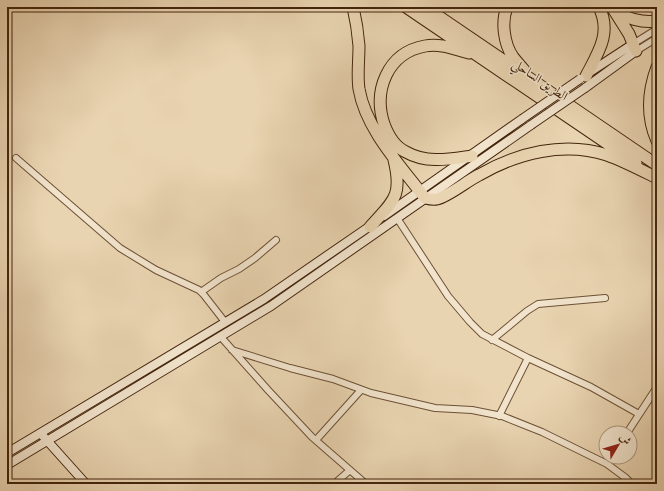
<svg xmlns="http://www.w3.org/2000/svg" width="664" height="491" font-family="'Libre Bodoni',Amiri,serif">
<rect width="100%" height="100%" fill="#e9d4b1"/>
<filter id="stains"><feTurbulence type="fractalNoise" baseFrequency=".005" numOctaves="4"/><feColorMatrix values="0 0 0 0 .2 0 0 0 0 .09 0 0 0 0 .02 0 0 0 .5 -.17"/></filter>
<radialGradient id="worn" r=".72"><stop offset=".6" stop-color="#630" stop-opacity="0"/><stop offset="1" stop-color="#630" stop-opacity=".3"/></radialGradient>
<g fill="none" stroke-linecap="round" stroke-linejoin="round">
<g stroke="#6c5135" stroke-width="8">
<path id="street" d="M 633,44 L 657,29
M 636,51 L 657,38
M 16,158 L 120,248 L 156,270 L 199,290 L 204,295 L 225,322
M 397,218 L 448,296 L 470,322 L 482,334 L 528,358 L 591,387 L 639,414
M 201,292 L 221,278 L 239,269 L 255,258 L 276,240
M 220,336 L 268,390 L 312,437 L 366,484
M 492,340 L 527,311 L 538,304 L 605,298
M 232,350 L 290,368 L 333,379 L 371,393 L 435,408 L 472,410 L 502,416 L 542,432 L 607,464 L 626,478 L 632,484
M 499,416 L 528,358
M 627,433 L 657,387
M 316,440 L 361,390
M 607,464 L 612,457
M 334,484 L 350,470"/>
</g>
<g stroke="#43250c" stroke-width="10">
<path id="secondary" d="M 587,74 L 633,44
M 585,88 L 636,51
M 384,216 L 522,119
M 43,436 L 86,484
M 7,453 L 264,299 L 373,224
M 7,465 L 271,306 L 531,125"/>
</g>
<g stroke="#43250c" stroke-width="13">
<path id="highway" d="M 353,7 C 356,20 358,33 359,46 C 359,61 357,75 359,89 C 366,130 401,166 425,198 C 429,199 433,200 437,199 C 449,196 467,181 479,175 C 517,153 564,141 607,155 C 624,161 641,170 657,178
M 406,7 L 636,163
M 425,7 L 657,165
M 507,7 C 501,22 504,44 513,57 C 516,61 520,65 524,70
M 612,7 L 629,34 L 636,51
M 615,9 C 626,19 642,23 657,21
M 469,53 C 454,49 440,43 425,46 C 387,53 373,91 384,124 C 388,135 395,147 406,152 C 427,164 450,159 472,156
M 657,67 C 648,91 646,116 657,141
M 586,76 C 598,53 612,33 599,7
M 370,227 C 393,201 403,197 394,160"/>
</g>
<use href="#street" stroke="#f1e3cc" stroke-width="6"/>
<use href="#secondary" stroke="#f1e3cc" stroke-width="8"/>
<use href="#highway" stroke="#e9d4b1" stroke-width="11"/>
<g stroke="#43250c" stroke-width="10" stroke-linecap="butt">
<path id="secondary-bridge" d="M 522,119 L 580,79
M 531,125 L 585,88"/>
</g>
<use href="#secondary-bridge" stroke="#f1e3cc" stroke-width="8"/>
</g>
<g text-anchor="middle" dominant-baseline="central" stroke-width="3" stroke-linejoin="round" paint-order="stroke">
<g font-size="13" fill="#43250c" stroke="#f1e3cc">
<text transform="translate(540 80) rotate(34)">الطريق الساحلي</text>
</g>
</g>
<rect width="664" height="491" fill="none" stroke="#e9d4b1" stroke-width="24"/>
<rect x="8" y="8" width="648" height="475" fill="none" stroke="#43250c" stroke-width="2"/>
<rect x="12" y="12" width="640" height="467" fill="none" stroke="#43250c"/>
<g transform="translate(618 445) rotate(52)"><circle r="19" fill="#f1e3cc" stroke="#ab977f"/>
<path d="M0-3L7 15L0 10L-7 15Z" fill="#8f2418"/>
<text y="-6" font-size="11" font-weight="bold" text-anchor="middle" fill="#43250c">ش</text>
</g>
<rect width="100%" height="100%" filter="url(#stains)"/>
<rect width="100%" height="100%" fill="url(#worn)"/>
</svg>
